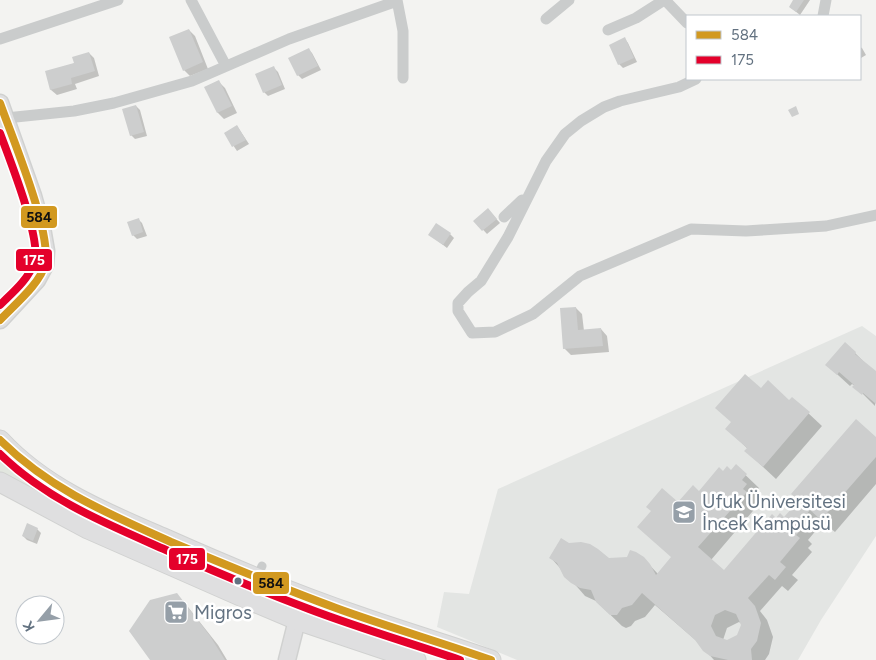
<svg xmlns="http://www.w3.org/2000/svg" width="876" height="660" font-family="Figtree,sans-serif">
<rect width="100%" height="100%" fill="#f3f3f1"/>
<path fill="#e3e5e3" d="M 862,326 L 876,336 L 876,536 L 821,620 L 798,660 L 517,660 L 437,627 L 444,592 L 469,594 L 498,489 Z"/>
<path fill="#e2e6df" d="M 0,453 C 31,482 65,503 102,521 L 469,660 L 446,660 L 299,612 L 87,521 L 0,473 Z"/>
<path fill="#0003" fill-rule="evenodd" d="M 795,0 L 810,0 L 800,15 L 790,7 Z
M 189,30 L 195,36 L 208,69 L 190,76 L 184,70 Z
M 625,39 L 628,43 L 637,62 L 623,68 L 619,64 Z
M 860,47 L 862,48 L 866,55 L 861,58 Z
M 308,49 L 312,53 L 321,70 L 302,79 L 298,75 Z
M 89,53 L 94,58 L 99,76 L 75,84 L 77,89 L 57,95 L 51,90 L 46,72 L 76,63 Z
M 274,68 L 278,72 L 285,89 L 268,96 L 264,92 Z
M 218,81 L 225,88 L 237,113 L 224,119 L 218,113 L 206,88 Z
M 136,106 L 140,110 L 147,136 L 135,139 L 131,135 Z
M 237,126 L 249,144 L 237,151 L 225,133 Z
M 491,213 L 500,223 L 487,234 L 475,221 Z
M 138,219 L 142,223 L 147,236 L 137,239 L 133,235 Z
M 450,234 L 454,238 L 447,248 L 434,238 Z
M 576,308 L 582,314 L 584,331 L 601,329 L 607,336 L 609,352 L 571,355 L 564,348 Z
M 855,353 L 876,374 L 875,406 L 855,386 L 852,384 L 850,386 L 827,365 Z
M 761,390 L 790,401 L 792,398 L 822,426 L 776,479 L 746,451 L 748,449 L 727,429 Z
M 876,439 L 876,484 L 835,532 L 823,522 L 808,540 L 812,544 L 808,548 L 812,552 L 792,575 L 798,580 L 788,591 L 782,586 L 760,611 L 767,620 L 773,637 L 769,654 L 765,660 L 714,660 L 699,643 L 655,605 L 645,617 L 635,621 L 631,626 L 626,628 L 622,626 L 596,601 L 585,596 L 579,589 L 551,558 L 608,559 L 643,558 L 658,574 L 672,558 L 678,504 L 699,492 L 723,472 L 731,472 L 736,466 L 759,488 L 754,493 L 759,497 L 755,502 L 758,505 L 711,560 L 724,571 L 776,519 L 785,519 ZM 739,622 L 742,624 L 738,636 L 727,641 L 723,640 L 727,628 Z
M 37,529 L 41,533 L 37,544 L 27,540 L 23,536 Z
M 184,602 L 218,645 L 227,660 L 151,660 Z"/>
<path fill="#cdcece" fill-rule="evenodd" d="M 793,0 L 804,0 L 796,12 L 789,7 Z
M 189,29 L 203,62 L 183,71 L 169,37 Z
M 625,37 L 634,58 L 618,65 L 609,45 Z
M 309,48 L 318,66 L 297,76 L 288,58 Z
M 89,52 L 95,71 L 71,78 L 72,84 L 50,90 L 45,71 L 74,63 L 72,57 Z
M 274,66 L 282,85 L 263,93 L 255,74 Z
M 219,80 L 232,106 L 217,113 L 204,87 Z
M 136,105 L 144,132 L 130,136 L 122,109 Z
M 796,106 L 799,114 L 792,117 L 788,110 Z
M 237,125 L 246,140 L 232,147 L 224,133 Z
M 488,208 L 497,219 L 482,231 L 473,221 Z
M 139,218 L 143,232 L 132,236 L 127,222 Z
M 436,223 L 451,233 L 443,245 L 428,235 Z
M 576,307 L 578,330 L 601,328 L 603,346 L 563,349 L 560,308 Z
M 845,342 L 856,352 L 855,354 L 876,371 L 876,404 L 863,393 L 862,395 L 852,387 L 854,385 L 839,372 L 837,375 L 825,365 Z
M 745,374 L 761,388 L 768,380 L 789,400 L 792,397 L 810,412 L 763,467 L 744,451 L 747,448 L 725,429 L 731,422 L 715,408 Z
M 856,419 L 876,437 L 876,457 L 821,520 L 810,510 L 796,527 L 800,531 L 796,535 L 800,538 L 780,562 L 786,567 L 775,580 L 769,575 L 748,598 L 755,606 L 761,623 L 757,641 L 751,649 L 752,660 L 728,660 L 710,656 L 703,651 L 695,640 L 642,593 L 632,605 L 622,608 L 617,615 L 610,615 L 596,602 L 591,590 L 580,588 L 571,583 L 564,577 L 557,563 L 549,558 L 561,538 L 569,543 L 581,542 L 590,544 L 598,549 L 609,558 L 627,557 L 630,550 L 636,552 L 644,557 L 650,564 L 656,575 L 671,557 L 637,527 L 651,511 L 646,507 L 662,488 L 678,502 L 693,485 L 699,491 L 719,467 L 723,471 L 727,466 L 731,470 L 736,464 L 747,474 L 742,480 L 747,484 L 743,489 L 747,492 L 698,547 L 724,570 L 772,514 L 776,518 L 780,513 L 784,517 L 799,500 L 791,494 ZM 725,610 L 736,614 L 741,625 L 737,635 L 727,640 L 716,636 L 711,626 L 715,615 Z
M 27,523 L 38,528 L 33,541 L 22,536 Z
M 177,593 L 210,636 L 225,660 L 150,660 L 129,631 L 150,600 Z"/>
<g fill="none" stroke-linecap="round" stroke-linejoin="round">
<g stroke="#d0d1d0" stroke-width="19">
<path id="secondary" d="M 0,103 L 33,196 L 42,228 L 46,251 L 45,265 L 37,280 L 0,320
M 287,660 L 297,620"/>
</g>
<g stroke="#d0d1d0" stroke-width="21">
<path id="primary" d="M 0,440 C 45,489 108,514 168,540 C 231,568 296,595 361,617 C 404,632 448,645 491,660
M 0,482 L 88,529 L 247,599 L 297,620 L 416,660"/>
</g>
<path stroke="#cacccc" stroke-width="9" d="M 247,600 L 262,566"/>
<path stroke="#cacccc" stroke-width="11" d="M 191,0 L 226,66
M 397,0 L 403,31 L 403,78
M 665,0 L 687,23
M 823,16 L 826,0
M 546,19 L 569,0
M 608,30 L 636,18 L 664,0
M 0,39 L 118,0
M 696,79 L 679,87 L 620,101 L 604,107 L 581,121 L 565,134 L 546,161 L 508,237 L 481,281 L 468,292 L 458,303 L 458,311 L 472,333 L 495,332 L 533,314 L 580,276 L 691,229 L 746,231 L 826,226 L 876,215
M 6,118 L 74,111 L 114,103 L 192,81 L 289,39 L 397,1
M 504,217 L 522,200"/>
<use href="#secondary" stroke="#dfdfe0" stroke-width="16"/>
<use href="#primary" stroke="#dfdfe0" stroke-width="19"/>
<g stroke="#fff" stroke-width="11">
<path id="bus-1" d="M 0,103 C 12,137 52,232 45,264 C 41,283 13,306 0,320
M 0,440 C 51,490 107,513 171,542 C 226,565 281,588 336,608 C 388,627 440,642 491,660"/>
</g>
<g stroke="#fff" stroke-width="11">
<path id="bus-2" d="M 0,133 C 9,158 43,242 34,263 C 28,280 12,293 0,305
M 0,454 C 47,500 107,524 166,550 C 213,571 261,591 309,609 C 359,628 410,643 460,660"/>
</g>
<use href="#bus-1" stroke="#d29920" stroke-width="8"/>
<use href="#bus-2" stroke="#e4002b" stroke-width="8"/>
</g>
<defs>
<g id="university-square" transform="scale(1.25)"><rect x="-9" y="-9" width="18" height="18" rx="4" fill="#959fa8" stroke="#fff"/><path d="M0-5L7-2L0 1L-7-2ZM-4 1L0 2.5L4 1V4Q0 6-4 4Z" fill="#fff"/></g>
<g id="supermarket-square" transform="scale(1.25)"><rect x="-9" y="-9" width="18" height="18" rx="4" fill="#959fa8" stroke="#fff"/><path d="M-6-5.5h2.5l.6 2H6L4.5 2H-2.5L-4.4-4H-6ZM-1.5 3.2a1.3 1.3 0 1 0 .1 0ZM3 3.2a1.3 1.3 0 1 0 .1 0Z" fill="#fff"/></g>
</defs>
<g fill-rule="evenodd">
<use href="#university-square" x="684" y="512"/>
<use href="#supermarket-square" x="176" y="612"/>
</g>
<circle fill="#637281" stroke="#fff" stroke-width="2" cx="238" cy="581" r="4.5"/>
<g text-anchor="middle" dominant-baseline="central" stroke-width="5" stroke-linejoin="round" paint-order="stroke">
<g font-size="19" fill="#637281" stroke="#fff" text-anchor="start">
<text x="702" y="501">Ufuk Üniversitesi<tspan x="702" dy="22">İncek Kampüsü</tspan></text>
<text x="194" y="612">Migros</text>
</g>
</g>
<g stroke="#fff" stroke-width="2">
<rect x="20" y="205" width="38" height="24" rx="5" fill="#d29920"/>
<rect x="15" y="248" width="38" height="24" rx="5" fill="#e4002b"/>
<rect x="168" y="547" width="38" height="24" rx="5" fill="#e4002b"/>
<rect x="252" y="571" width="38" height="24" rx="5" fill="#d29920"/>
</g>
<g font-size="14" text-anchor="middle" font-weight="bold" fill="#fff">
<text x="34" y="265">175</text>
<text x="187" y="564">175</text>
</g>
<g font-size="14" text-anchor="middle" font-weight="bold" fill="#111">
<text x="39" y="222">584</text>
<text x="271" y="588">584</text>
</g>
<rect x="686" y="15" width="175" height="65" fill="#ffffff" stroke="#c1c7cd"/>
<rect x="696" y="31" width="25" height="8" fill="#d29920" stroke="#c1c7cd"/>
<text x="731" y="40" font-size="15" fill="#637281">584</text>
<rect x="696" y="56" width="25" height="8" fill="#e4002b" stroke="#c1c7cd"/>
<text x="731" y="65" font-size="15" fill="#637281">175</text>
<g transform="translate(40 620) rotate(241)"><circle r="24" fill="#ffffff" stroke="#c1c7cd"/>
<path d="M0-4L9 19L0 12L-9 19Z" fill="#959fa8"/>
<text y="-8" font-size="14" font-weight="bold" text-anchor="middle" fill="#637281">K</text>
</g>
</svg>
